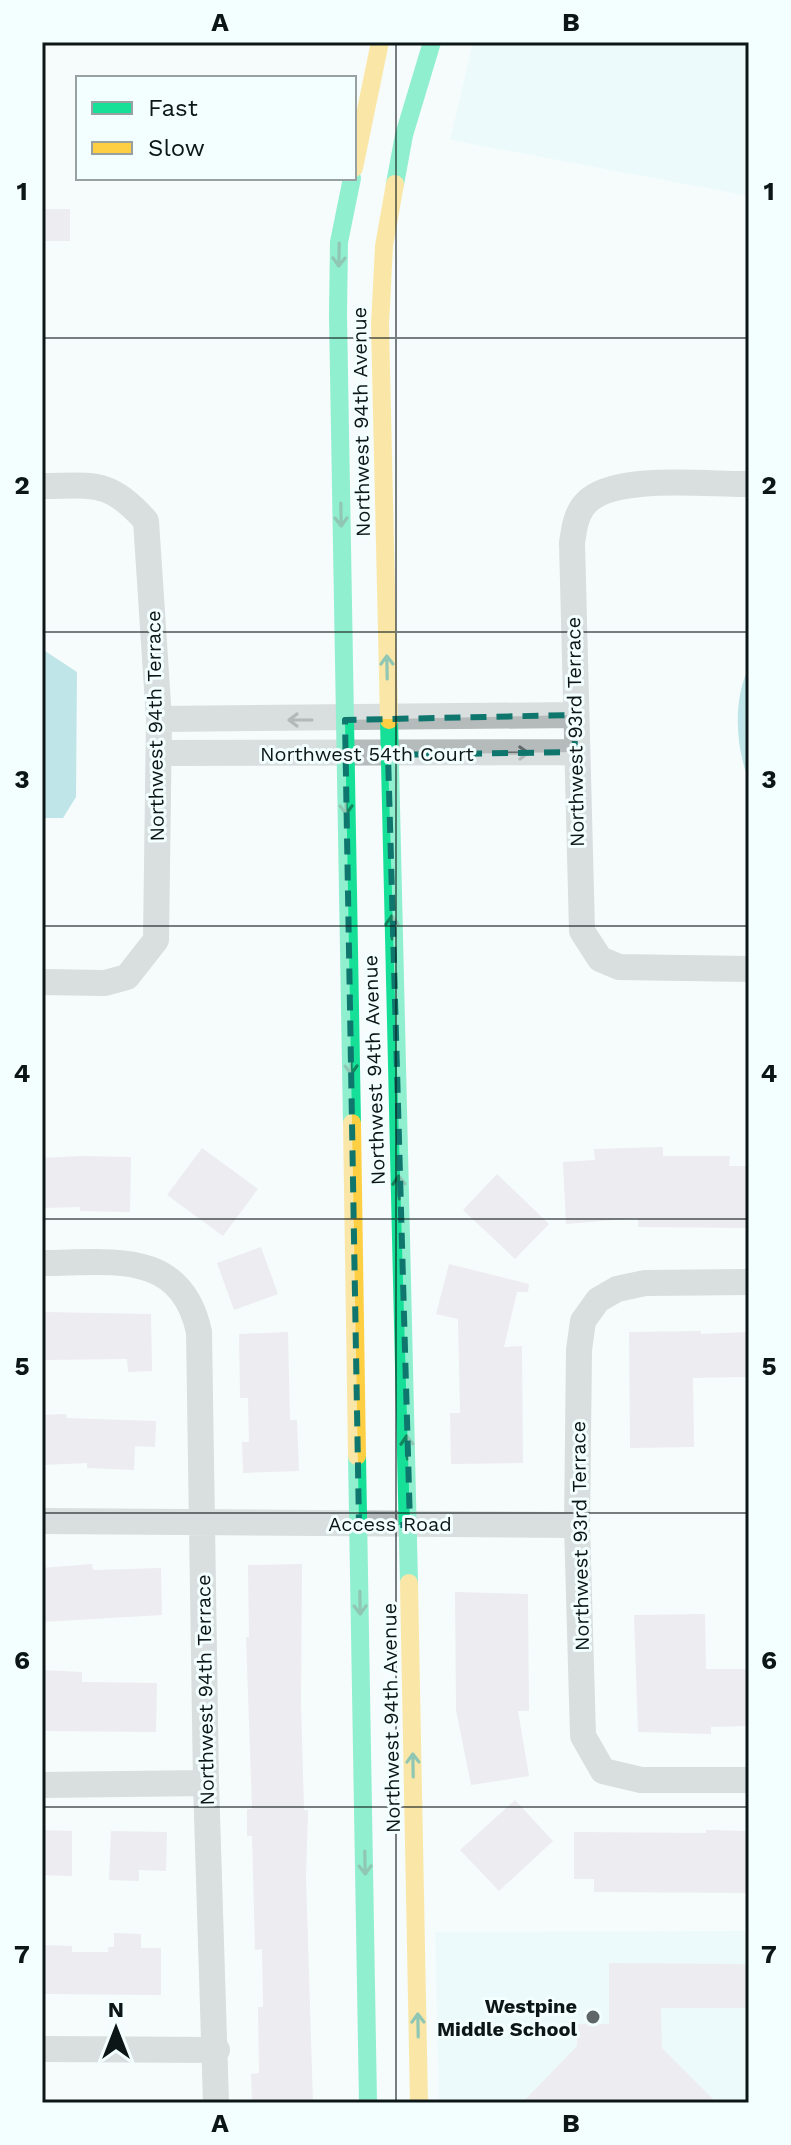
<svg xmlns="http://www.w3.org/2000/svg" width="791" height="2145" font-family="'Work Sans',sans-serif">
<rect width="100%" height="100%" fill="#f6fcfc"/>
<path fill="#e2f9fb" d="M 473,42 L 749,42 L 749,196 L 450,140 Z
M 749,1931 L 749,2103 L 439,2103 L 435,1932 Z"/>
<path fill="#7fcad1" d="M 42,649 L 77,672 L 76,797 L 63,818 L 42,818 Z
M 749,667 L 749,780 C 735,747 733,699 749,667 Z"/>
<path fill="#e2d9e3" d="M 42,209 L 70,209 L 70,241 L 42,241 Z
M 663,1147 L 663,1156 L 730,1156 L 729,1166 L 749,1166 L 749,1228 L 638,1227 L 638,1218 L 566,1224 L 563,1162 L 595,1160 L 594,1149 Z
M 202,1148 L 258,1189 L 223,1236 L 167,1195 Z
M 81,1156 L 131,1157 L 130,1212 L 80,1211 L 80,1207 L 42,1208 L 42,1158 Z
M 497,1174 L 549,1224 L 515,1259 L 463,1210 Z
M 261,1247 L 278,1294 L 234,1310 L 217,1263 Z
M 449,1264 L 529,1284 L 528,1292 L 517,1292 L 504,1347 L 522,1346 L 523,1463 L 451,1464 L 450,1413 L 460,1413 L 458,1319 L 436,1314 Z
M 42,1312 L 151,1314 L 152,1371 L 128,1372 L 127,1359 L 42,1360 Z
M 701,1331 L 701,1334 L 749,1332 L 749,1377 L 693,1378 L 694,1447 L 630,1448 L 629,1332 Z
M 288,1332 L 290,1420 L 297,1420 L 299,1471 L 243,1473 L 242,1442 L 249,1442 L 248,1398 L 240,1398 L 239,1334 Z
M 66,1414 L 67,1418 L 156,1421 L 155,1447 L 135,1446 L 134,1470 L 87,1468 L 87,1463 L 42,1465 L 42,1415 Z
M 92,1564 L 93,1570 L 161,1568 L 162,1615 L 42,1622 L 42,1568 Z
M 302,1564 L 301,1703 L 304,1810 L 308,1810 L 306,1877 L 313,2103 L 252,2103 L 251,2074 L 259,2073 L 258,2007 L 263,2007 L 262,1949 L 255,1950 L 252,1836 L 247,1836 L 247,1809 L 252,1809 L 246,1637 L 249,1637 L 248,1565 Z
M 455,1592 L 528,1594 L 529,1711 L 518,1711 L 529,1776 L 471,1785 L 456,1710 Z
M 705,1614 L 706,1669 L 749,1669 L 749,1726 L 711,1727 L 711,1734 L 638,1732 L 634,1615 Z
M 42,1670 L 82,1672 L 82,1682 L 157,1683 L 156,1732 L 42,1731 Z
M 515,1800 L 553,1841 L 499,1891 L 460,1850 Z
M 42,1830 L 72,1831 L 72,1876 L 42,1875 Z
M 706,1830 L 749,1831 L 749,1893 L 594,1892 L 594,1879 L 574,1879 L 574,1832 L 706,1833 Z
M 111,1831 L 167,1832 L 166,1871 L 139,1870 L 139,1881 L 109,1880 Z
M 114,1933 L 141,1934 L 141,1948 L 161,1948 L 161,1995 L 42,1994 L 42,1945 L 72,1946 L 72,1952 L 108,1952 L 108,1947 L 114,1947 Z
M 609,1963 L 749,1964 L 749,2008 L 661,2008 L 662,2048 L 717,2103 L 522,2103 L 577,2046 L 577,2024 L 609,2024 Z"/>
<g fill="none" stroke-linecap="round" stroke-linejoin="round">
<path stroke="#b5babb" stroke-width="26" d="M 749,484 C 709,485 614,473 586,503 C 576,513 574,529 572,543 L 582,931 L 600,959 L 619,967 L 749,969
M 42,486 C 94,486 109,479 146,521 L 159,719 L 156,940 L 127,977 L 105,983 L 42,982
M 159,719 L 574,715
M 159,753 L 575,752
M 42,1263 C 110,1263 181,1248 199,1332 L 206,1783 L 216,2103
M 749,1282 L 645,1283 L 617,1289 L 598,1300 L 583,1321 L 579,1350 L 577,1525 L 583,1736 L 603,1771 L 641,1780 L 749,1780
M 42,1521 L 577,1525
M 42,1785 L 206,1783
M 42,2049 L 217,2050"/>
<path stroke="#16e098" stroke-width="18" d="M 395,184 L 404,135 L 432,42
M 389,720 L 409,1583
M 352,1123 L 338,315 L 339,242 L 352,178
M 357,1456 L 368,2103"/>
<path stroke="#ffcf43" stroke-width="18" d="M 354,168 L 380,42
M 389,720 L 380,325 L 384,246 L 395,184
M 352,1123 L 357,1456
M 409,1583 L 419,2103"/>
</g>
<defs><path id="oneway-shaft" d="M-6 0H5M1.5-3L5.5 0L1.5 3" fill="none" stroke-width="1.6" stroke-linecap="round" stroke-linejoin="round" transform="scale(2)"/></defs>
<g stroke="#12855e">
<use href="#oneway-shaft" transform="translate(339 255) rotate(91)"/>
<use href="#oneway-shaft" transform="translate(341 515) rotate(89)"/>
<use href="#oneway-shaft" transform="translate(387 667) rotate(-91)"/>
<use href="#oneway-shaft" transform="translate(346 803) rotate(89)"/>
<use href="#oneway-shaft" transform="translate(392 927) rotate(-91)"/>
<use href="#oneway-shaft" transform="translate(351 1063) rotate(89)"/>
<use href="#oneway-shaft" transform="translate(399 1187) rotate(-92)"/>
<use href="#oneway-shaft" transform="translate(407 1447) rotate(-92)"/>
<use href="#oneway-shaft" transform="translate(360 1603) rotate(89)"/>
<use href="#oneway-shaft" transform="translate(413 1765) rotate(-91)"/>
<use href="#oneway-shaft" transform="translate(365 1863) rotate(89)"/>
<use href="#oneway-shaft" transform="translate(418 2025) rotate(-91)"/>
</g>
<g stroke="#606869">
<use href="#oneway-shaft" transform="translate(300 720) rotate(-180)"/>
<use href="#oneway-shaft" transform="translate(517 753) rotate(-1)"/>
</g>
<path d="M0 0H791V2145H0ZM 574,715 L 575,752 L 388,755 L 410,1525 L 359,1525 L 345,720 Z" fill="#f6fcfc" fill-opacity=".55" fill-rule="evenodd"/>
<path fill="none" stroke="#0f766e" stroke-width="6" stroke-dasharray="16 10" stroke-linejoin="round" d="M 574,715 L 575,752 L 388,755 L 410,1525 L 359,1525 L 345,720 Z"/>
<path fill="none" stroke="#0c1617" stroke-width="2" stroke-opacity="0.55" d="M 396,42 L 396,2103M 42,338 L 749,338M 42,632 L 749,632M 42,926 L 749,926M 42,1219 L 749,1219M 42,1513 L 749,1513M 42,1807 L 749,1807"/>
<circle fill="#5e6667" stroke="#f3feff" stroke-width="3" cx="593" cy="2017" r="8"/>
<g text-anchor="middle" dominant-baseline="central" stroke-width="6" stroke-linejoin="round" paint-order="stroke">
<g font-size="20" fill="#0c1617" stroke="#f3feff">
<text transform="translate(361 422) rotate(-91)">Northwest 94th Avenue</text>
<text transform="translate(155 726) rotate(-91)">Northwest 94th Terrace</text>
<text transform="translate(575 732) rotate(-91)">Northwest 93rd Terrace</text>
<text x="367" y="754">Northwest 54th Court</text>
<text transform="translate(374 1070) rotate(-92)">Northwest 94th Avenue</text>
<text x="390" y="1524">Access Road</text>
<text transform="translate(580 1536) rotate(-91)">Northwest 93rd Terrace</text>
<text transform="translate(205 1690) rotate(-91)">Northwest 94th Terrace</text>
<text transform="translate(391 1718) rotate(-91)">Northwest 94th Avenue</text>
</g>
<g font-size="20" font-weight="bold" fill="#0c1617" stroke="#f3feff" text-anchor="end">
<text x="577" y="2006">Westpine<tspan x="577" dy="23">Middle School</tspan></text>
</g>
</g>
<rect width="791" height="2145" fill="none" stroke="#f3feff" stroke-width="88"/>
<rect x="76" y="76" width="280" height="104" fill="#f3feff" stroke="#97a1a2" stroke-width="2"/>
<rect x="92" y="102" width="40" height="12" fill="#16e098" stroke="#97a1a2" stroke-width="2"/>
<text x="148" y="116" font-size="24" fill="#0c1617">Fast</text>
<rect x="92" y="142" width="40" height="12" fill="#ffcf43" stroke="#97a1a2" stroke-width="2"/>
<text x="148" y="156" font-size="24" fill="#0c1617">Slow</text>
<g transform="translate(116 2029)" stroke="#f3feff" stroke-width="6" paint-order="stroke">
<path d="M0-6L14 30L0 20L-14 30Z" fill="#0c1617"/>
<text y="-12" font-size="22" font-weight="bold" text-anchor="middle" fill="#0c1617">N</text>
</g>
<rect x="44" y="44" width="703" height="2057" fill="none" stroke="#0c1617" stroke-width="3"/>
<g font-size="26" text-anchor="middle" font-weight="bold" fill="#0c1617">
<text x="220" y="31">A</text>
<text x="571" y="31">B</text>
<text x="22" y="200">1</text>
<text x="769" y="200">1</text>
<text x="22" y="494">2</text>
<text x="769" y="494">2</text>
<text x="22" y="788">3</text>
<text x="769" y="788">3</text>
<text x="22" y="1082">4</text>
<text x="769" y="1082">4</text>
<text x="22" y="1375">5</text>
<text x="769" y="1375">5</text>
<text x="22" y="1669">6</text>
<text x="769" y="1669">6</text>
<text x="22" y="1963">7</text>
<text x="769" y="1963">7</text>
<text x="220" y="2132">A</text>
<text x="571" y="2132">B</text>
</g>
</svg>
